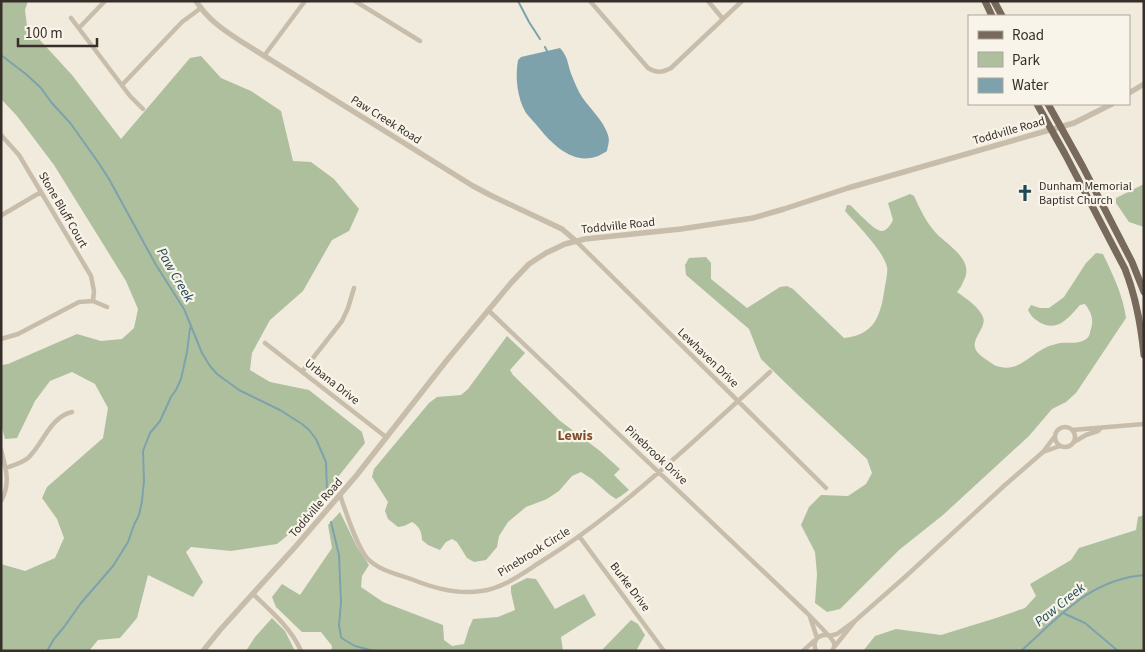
<svg xmlns="http://www.w3.org/2000/svg" width="1145" height="652" viewBox="0 0 1145 652" font-family="'Source Sans 3',sans-serif">
<rect width="100%" height="100%" fill="#f1ebdd"/>
<path fill="#aebf9e" d="M1 1H28L25 10 27 26 72 75 121 139 190 58 201 56 221 78 251 91 281 111 293 161 311 162 334 179 359 209 349 231 332 240 303 291 270 320 252 353 250 370 270 382 309 390 362 432 365 443 299 526 277 544 231 551 191 547 186 552 203 582 193 597 148 575 137 618 120 638 98 640 89 651H1V564L25 571 55 558 64 538 57 519 42 498 47 487 103 438 108 408 95 384 72 372 50 381 35 401 17 438 5 439 1 424V365L8 364 77 334 101 341 122 339 134 328 138 309 126 281 54 165 17 116 1 99Z
M1144 184V227L1129 222 1116 203V198Z
M910 194 914 196C920 209 926 222 936 233 948 246 976 260 963 282 962 286 959 289 957 292 965 298 977 305 982 315 991 330 960 342 984 358 987 360 991 363 994 365 1018 375 1029 354 1049 346 1053 345 1056 344 1060 343 1069 342 1083 345 1089 336 1090 334 1090 331 1091 329 1094 319 1091 312 1085 304L1080 305C1068 318 1058 333 1039 322 1032 317 1032 317 1028 310L1031 305 1040 308H1049L1064 297 1086 263 1096 253 1103 254C1113 275 1123 295 1126 318L1076 393 1066 402 1052 409 1029 436 943 515 899 550 840 609 827 612 815 603 817 574 815 552 801 525 809 507 821 495 848 496 866 484 872 473 867 459 797 394 761 359 749 329 686 275 685 265 689 258 706 257 711 263V279L747 308 780 287 787 286 793 289 844 338C876 335 881 314 885 286 886 280 888 272 887 267 883 250 857 225 845 211L847 205H850C856 210 875 232 882 231 887 231 891 224 893 220L888 203Z
M507 336 525 353 510 370 513 375 559 420 600 451 620 469 614 475 629 490 621 496 616 499 610 495 592 479 581 472 572 476 559 491 547 499 526 507 508 522 499 536 497 547 486 560 474 562 467 558 457 542 452 539 446 542 440 550 428 545 422 540C422 532 419 526 412 522L404 526 398 527 388 519 385 511 388 502 372 477 374 469 429 403 437 397 461 395 468 389Z
M340 512 357 547 369 565 362 576 361 587 383 602 443 625 444 640 452 646 464 644 469 628 473 619 498 617 515 610 511 592V586L527 578 536 579 555 609 584 594 596 615 561 637 563 651H331L332 646 321 632H302L276 607 272 597 282 584 300 595 332 548 328 525Z
M1144 515V651H863L875 636 896 629 941 635 996 618 1025 608 1036 596 1030 584 1071 560 1079 548 1136 530 1138 517Z
M272 618 285 631 295 651H246L255 637Z
M631 620 638 624 645 635 636 651H601Z"/>
<path fill="#7ea2ac" d="M560 48C569 58 567 64 572 76 575 83 578 91 582 97 591 110 603 120 608 135 610 141 608 145 607 151 580 170 556 149 539 128 535 123 530 118 526 113 517 98 515 77 518 60L521 57Z"/>
<g fill="none" stroke-linecap="round" stroke-linejoin="round">
<path stroke="#7ea2ac" stroke-width="2" d="M518 1 529 22 540 39
M545 47 548 53
M1 55 27 75 41 88 51 102 71 124 98 162 109 179 156 265 184 309 202 353 210 366 217 374 239 390 280 410 302 424 309 430 316 439 326 462 327 491
M331 522 339 555 341 603 339 625 341 637 343 639 355 646 374 651
M1063 613 1085 623 1118 651
M47 651 54 639 64 627 81 603 113 566 128 542 134 525 139 515 142 501 144 481 143 451 150 433 160 421 171 397 176 390 181 379 187 352 190 328
M1021 651C1060 616 1089 580 1144 575"/>
<path stroke="#c8bdaa" stroke-width="4.5" d="M355 1 420 41
M590 1 648 68C656 73 662 73 671 68L742 1
M708 1 723 19
M71 18 130 96 143 109
M79 28 105 1
M264 56 305 1
M122 85 182 22 201 8
M1 135 19 155 91 276 94 291 93 301
M2 215 41 192
M576 241 826 488
M488 310 806 612C811 617 833 639 834 643 835 647 834 647 832 651
M1 339 18 334 79 302 93 301 107 307
M265 343 386 437
M302 372 342 321 348 308 354 288
M1055 437a10 10 0 1 1 20 0a10 10 0 1 1-20 0Z
M1072 430 1144 424
M1074 442 1086 435 1098 431 1101 428
M1 450C6 468 11 484 1 501
M1043 452 1060 446
M6 468C14 465 22 463 28 458 43 444 50 417 72 412
M340 495C346 512 356 545 367 558 378 570 396 574 411 579 433 588 457 595 481 591 504 588 523 573 542 561 597 527 646 484 694 441 719 418 745 395 770 372
M579 536 664 651
M253 594C271 611 291 628 301 651
M810 617 817 638
M829 636 837 634 856 620 905 577 1005 485 1043 452 1055 436
M835 646 855 621
M803 651 814 641
M816 651C812 642 817 635 826 635"/>
<path stroke="#c8bdaa" stroke-width="5.5" d="M196 1C208 20 225 31 242 42L473 186 492 196 562 229 576 241
M1129 93 1144 84
M203 651 220 630 296 546 356 476 447 360 511 283 529 264 546 253 565 244 585 239 681 229 753 218 784 209 848 188 1074 123 1112 104"/>
<path stroke="#77695b" stroke-width="7" d="M985 1 992 16
M994 1 1002 16
M1037 104 1065 154 1125 269C1136 297 1141 325 1144 355
M1048 104 1083 167 1132 262 1144 292"/>
</g>
<defs>
<g id="church-bare" transform="scale(1.35)"><path d="M-1.2-6h2.4v3.5h3.3v2.4h-3.3V6h-2.4V-.1h-3.3v-2.4h3.3Z" fill="#214955" stroke="#f9f4e9" stroke-width="2.5" paint-order="stroke"/></g>
</defs>
<g fill-rule="evenodd">
<use href="#church-bare" x="1025" y="193"/>
</g>
<g text-anchor="middle" dominant-baseline="central" stroke-width="4.5" stroke-linejoin="round" paint-order="stroke">
<g font-size="12" fill="#362f29" stroke="#f9f4e9">
<text transform="translate(386 120) rotate(32)">Paw Creek Road</text>
<text transform="translate(1009 131) rotate(-16)">Toddville Road</text>
<text transform="translate(63 210) rotate(60)">Stone Bluff Court</text>
<text transform="translate(618 226) rotate(-6)">Toddville Road</text>
<text transform="translate(708 358) rotate(44)">Lewhaven Drive</text>
<text transform="translate(332 382) rotate(38)">Urbana Drive</text>
<text transform="translate(656 455) rotate(43)">Pinebrook Drive</text>
<text transform="translate(316 508) rotate(-49)">Toddville Road</text>
<text transform="translate(534 552) rotate(-32)">Pinebrook Circle</text>
<text transform="translate(630 587) rotate(53)">Burke Drive</text>
</g>
<g font-size="12" fill="#362f29" stroke="#f9f4e9" text-anchor="start">
<text x="1039" y="186">Dunham Memorial<tspan x="1039" dy="14">Baptist Church</tspan></text>
</g>
<g font-size="14" font-style="italic" fill="#214955" stroke="#f9f4e9">
<text transform="translate(175 275) rotate(60)">Paw Creek</text>
<text transform="translate(1060 605) rotate(-39)">Paw Creek</text>
</g>
<g font-size="14" font-weight="bold" fill="#804b27" stroke="#f9f4e9">
<text x="575" y="436">Lewis</text>
</g>
</g>
<rect width="1145" height="652" fill="none" stroke="#362f29" stroke-width="5"/>
<rect x="968" y="15" width="162" height="90" fill="#f9f4e9" stroke="#aba59c"/>
<rect x="978" y="31" width="25" height="8" fill="#77695b" stroke="#aba59c"/>
<text x="1012" y="40" font-size="15" fill="#362f29">Road</text>
<rect x="978" y="52" width="25" height="15" fill="#aebf9e" stroke="#aba59c"/>
<text x="1012" y="65" font-size="15" fill="#362f29">Park</text>
<rect x="978" y="78" width="25" height="15" fill="#7ea2ac" stroke="#aba59c"/>
<text x="1012" y="90" font-size="15" fill="#362f29">Water</text>
<path d="M18 38v8h79v-8" fill="none" stroke="#362f29" stroke-width="2.5"/>
<text x="25" y="38" font-size="15" fill="#362f29" stroke="#f9f4e9" stroke-width="4" paint-order="stroke">100 m</text>
</svg>
